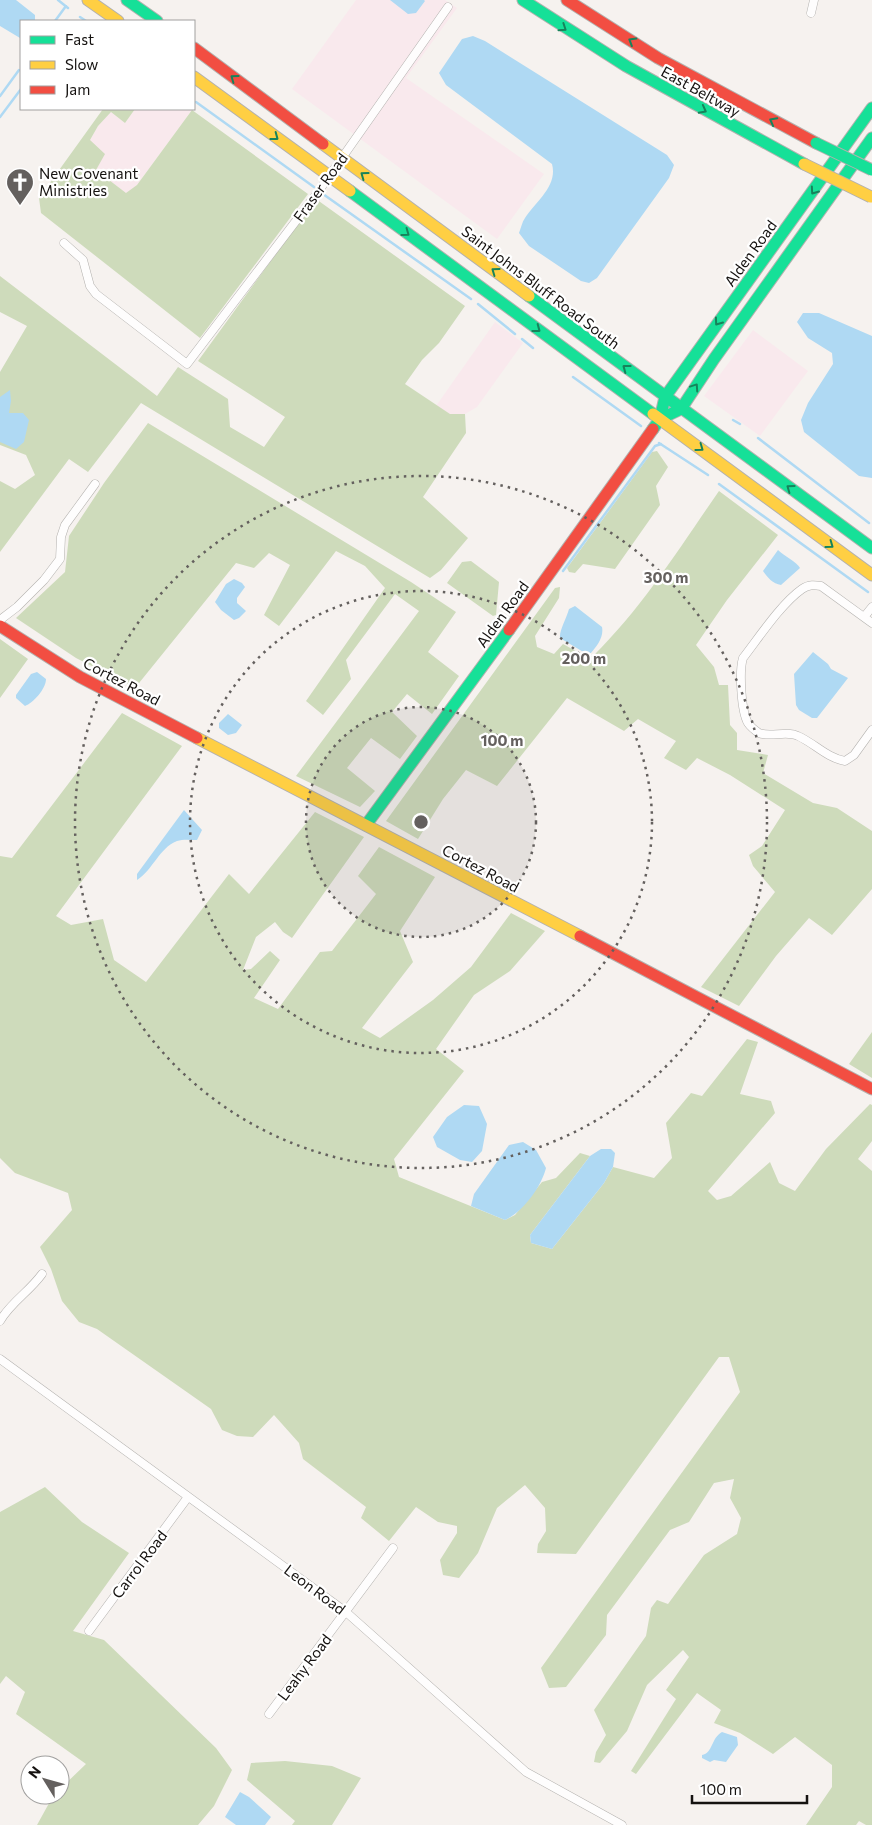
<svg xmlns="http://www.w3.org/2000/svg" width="872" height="1825" viewBox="0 0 872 1825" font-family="Commissioner,sans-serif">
<rect width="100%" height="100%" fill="#f6f2ef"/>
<path fill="#f9e9ed" d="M356 0H445L457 8 406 78 544 174 497 239 292 89Z
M135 109H190L192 110 137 185 127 194 96 170 90 140 98 126 111 112 125 123Z
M495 322 523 343 477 407 465 414H450L436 406Z
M753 330 808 371 760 436 704 396Z"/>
<path fill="#cedbbb" d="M103 109H135L125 123 111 112 98 126 90 140 105 154 96 170 126 193 137 185 192 110 308 194 200 338 41 213 39 198Z
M316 199 465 306 439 343 422 360 405 384 450 414H465L466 433 423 497 468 538 441 570 430 578 141 403 88 472 69 459 0 552V481L15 489 35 475 26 455 0 445V372L27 326 0 312V276L157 396 178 367 228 399 230 427 264 447 285 417 198 361Z
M148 423 411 582 456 612 428 652 459 676 432 714 407 694 392 712 417 736 400 759 371 738 347 768 375 791 360 807 296 776 419 611 395 594 346 660 351 679 323 715 306 701 385 588 365 566 336 551 279 626 264 615 290 565 269 553 254 568 236 563 135 688 76 658 16 618 65 572 69 536 104 483Z
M657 451 668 467 656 486 660 505 615 569 583 564 575 573 569 572 567 568 652 452Z
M719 491 778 535 727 600 696 645 714 667 719 685H728L730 725 737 733V750L768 755 763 773 813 803 837 808 872 831V889L832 935 809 918 776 956 739 1006 701 987 775 892 753 866 749 855 762 846 785 810 730 775 697 758 686 770 664 758 676 741 638 719 624 731 567 698 497 786 466 770 443 799 418 839 386 821 555 588 560 587 559 598 535 636 537 647 554 654 563 644 585 656H593C643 607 680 547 719 491Z
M471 561 499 582 496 615 493 616 447 583 462 562Z
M0 639 28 659 0 698Z
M122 713 182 746 56 916 71 925 103 919 114 960 146 982 229 874 249 894 315 812 364 837 292 938 283 932 275 922 256 937 243 970 251 969 270 951 280 960 254 998 278 1009 320 952 332 951 376 894 358 876 379 847 435 877 400 931 413 962 362 1028 380 1038 433 1000 471 967 511 913 545 931 510 971 474 995 436 1049 464 1071 394 1159 399 1177 505 1220 515 1215 542 1182 556 1178 580 1153 590 1156 530 1235 531 1243 552 1249 604 1183 613 1167 654 1178 672 1158 666 1123 691 1093 702 1096 747 1039 758 1042 740 1094 771 1101 775 1113 708 1191 717 1200 731 1196 770 1162 779 1183 795 1191 826 1149 870 1104 872 1105V1141L858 1159 872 1171V1825H866L859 1821 856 1825H806L832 1787V1765L795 1737 773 1754 740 1733 714 1723 721 1710 697 1693 636 1774 631 1771 676 1699 666 1690 689 1657 683 1650 647 1685 627 1731 600 1763 594 1762 596 1752 606 1735 594 1710 646 1636 651 1608 657 1600 668 1604 704 1555 737 1534 741 1518 730 1498 734 1479 714 1483 689 1522 670 1530 607 1615 606 1635 566 1687 549 1688 541 1668 740 1392 729 1357H719L576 1554 537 1553 538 1544 546 1531 545 1508 525 1485 497 1508 478 1553 459 1578 443 1575 440 1560 457 1533V1526L438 1522 416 1507 389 1541 361 1518 366 1507 303 1459 299 1443 274 1415 253 1437 237 1436 222 1430 211 1409 97 1329 79 1322 62 1301 51 1269 40 1247 72 1210 68 1193 15 1173 0 1158V856L12 858Z
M872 1032V1078L849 1064Z
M45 1487 82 1522 129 1553 73 1631 104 1640 216 1748 232 1770 214 1806 198 1825H37L53 1796 60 1795V1789L86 1764 16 1714 25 1692 6 1676 0 1684V1512Z
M285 1761 332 1766 361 1778 332 1825H292L295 1821 247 1780 251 1763Z"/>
<path fill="#afd9f3" d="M0 0H16L35 15V21H21V37L20 38 0 26Z
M390 0H424L425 1 416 13 408 14Z
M473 36 485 41 667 155 674 165 669 178 597 278 589 283 581 281 529 246 519 233C521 228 522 222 525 218 536 201 558 186 552 164L446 85 439 73 462 39Z
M803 313H819L872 336V478L859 476 804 432 801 420 808 403 833 364 832 353 808 338 797 322Z
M10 390 11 401 9 413H23L29 420 24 442 16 449 0 442V397Z
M778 550C784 556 797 562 800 568L781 585C773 584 767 577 763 571Z
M234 579 242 583 245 587 237 598V603L246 611 239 618 234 620 221 610 215 602 226 584Z
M575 606 602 627C604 637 597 646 591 653H585L560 638C559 631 567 617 569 609Z
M813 652 828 664 831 669 848 678 817 718H812L799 710 796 705 794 674Z
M37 672 46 679C46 689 33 703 25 706L16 698V695L31 674Z
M228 714 242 725 236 733 228 735 219 728V723Z
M184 810 202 830 197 840C191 840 183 839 177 841 159 848 153 870 137 880V874Z
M464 1105 479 1106 487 1124 482 1151 472 1162 460 1160 437 1147 433 1137 447 1117Z
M523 1142 536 1150 546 1168C541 1187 524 1211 505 1220L471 1206 474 1194 509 1145Z
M601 1149H611L615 1153 613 1167 604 1183 552 1249 531 1243 530 1235 590 1156Z
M722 1732 737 1737 738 1745 726 1762 714 1760 710 1762 702 1758V1755C713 1753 711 1738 722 1732Z
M240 1792 249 1797 271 1817 265 1825H236L225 1817Z"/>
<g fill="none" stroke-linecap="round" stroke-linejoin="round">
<path stroke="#afd9f3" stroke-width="2.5" d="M58 0 68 8
M80 17 86 21
M55 21 66 6
M0 96 19 70
M196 102 314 187
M0 117 21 89
M323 194 471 299
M478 304 515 334
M522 339 533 348
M573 377 641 426
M733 420 740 424
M758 438 869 523
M659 443 708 475
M719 484 868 592
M563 571 655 446 661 444"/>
<g stroke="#b3b1ae" stroke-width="9">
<path id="street" d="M811 13 814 0
M64 243 83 260 90 286 96 294 187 364 318 192 448 7
M864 617 872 607
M0 620 17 607 44 580 60 559 61 537 65 525 95 484
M872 623 821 586C815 585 809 584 802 589 781 604 760 636 743 658 739 671 741 711 748 723 750 726 756 731 759 733 771 738 786 730 798 736 814 743 827 758 845 761L854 755 872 730
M0 1321C11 1302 29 1292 42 1274
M0 1359 346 1612 526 1772 622 1825
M89 1631 188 1497
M269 1714 393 1548"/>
</g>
<g stroke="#b3b1ae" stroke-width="13">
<path id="fast" d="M127 0 157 21
M523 0 626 66 804 164
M350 191 653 414
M529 296 872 548
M660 419 681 409 714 359 872 138
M653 429 660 419 665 397 872 108
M366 825 509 630"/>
</g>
<g stroke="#b3b1ae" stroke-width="13">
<path id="slow" d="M88 0 118 21
M194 77 350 191
M323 144 529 296
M653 414 872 575
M197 738 580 936"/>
</g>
<g stroke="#b3b1ae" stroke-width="13">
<path id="jam" d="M567 0 658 58 816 143
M194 48 323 144
M0 626 80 677 197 738
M509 630 653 429
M580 936 872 1089"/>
</g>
<use href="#street" stroke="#fefdfd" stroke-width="8"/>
<use href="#fast" stroke="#16e098" stroke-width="11"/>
<use href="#slow" stroke="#ffcf43" stroke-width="11"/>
<use href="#jam" stroke="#f24e42" stroke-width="11"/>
<g stroke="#b3b1ae" stroke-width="13" stroke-linecap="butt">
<path id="fast-bridge" d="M816 143 872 170"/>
</g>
<g stroke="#b3b1ae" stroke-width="13" stroke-linecap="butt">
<path id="slow-bridge" d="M804 164 871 197"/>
</g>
<use href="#fast-bridge" stroke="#16e098" stroke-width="11"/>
<use href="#slow-bridge" stroke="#ffcf43" stroke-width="11"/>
</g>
<defs><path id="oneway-chevron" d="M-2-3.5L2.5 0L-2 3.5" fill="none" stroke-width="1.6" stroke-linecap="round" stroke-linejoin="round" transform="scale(1.25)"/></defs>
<g stroke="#16835b">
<use href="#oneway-chevron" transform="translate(563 28) rotate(34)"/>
<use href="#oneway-chevron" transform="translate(632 41) rotate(-149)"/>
<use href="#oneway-chevron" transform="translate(234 78) rotate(-144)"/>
<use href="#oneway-chevron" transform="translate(703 110) rotate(28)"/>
<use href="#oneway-chevron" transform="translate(773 121) rotate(-152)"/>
<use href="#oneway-chevron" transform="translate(275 137) rotate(37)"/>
<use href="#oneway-chevron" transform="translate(364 175) rotate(-144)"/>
<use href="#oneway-chevron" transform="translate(814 191) rotate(125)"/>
<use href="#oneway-chevron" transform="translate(406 233) rotate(36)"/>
<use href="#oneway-chevron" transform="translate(495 271) rotate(-144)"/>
<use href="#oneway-chevron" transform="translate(718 322) rotate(126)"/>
<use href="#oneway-chevron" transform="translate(537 329) rotate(37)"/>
<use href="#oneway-chevron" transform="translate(626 368) rotate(-143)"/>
<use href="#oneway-chevron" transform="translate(695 387) rotate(-56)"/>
<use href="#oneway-chevron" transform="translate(700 448) rotate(36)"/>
<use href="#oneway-chevron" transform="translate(790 488) rotate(-144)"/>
<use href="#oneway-chevron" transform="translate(830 545) rotate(36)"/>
</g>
<circle cx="421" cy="822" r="115" fill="#64605e" fill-opacity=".12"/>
<g fill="none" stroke="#64605e" stroke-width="2.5" stroke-dasharray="2.5 5">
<circle cx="421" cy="822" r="115"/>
<circle cx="421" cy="822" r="231"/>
<circle cx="421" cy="822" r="346"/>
</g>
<defs>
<g id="church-pin" transform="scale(1.4375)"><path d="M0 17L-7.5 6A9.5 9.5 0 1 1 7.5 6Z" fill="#64605e" stroke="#fff"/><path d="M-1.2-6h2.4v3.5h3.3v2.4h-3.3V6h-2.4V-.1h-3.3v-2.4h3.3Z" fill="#fff"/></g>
</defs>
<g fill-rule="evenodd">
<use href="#church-pin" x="20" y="182"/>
</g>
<g text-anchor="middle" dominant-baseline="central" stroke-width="4.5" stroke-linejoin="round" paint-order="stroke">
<g font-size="15" fill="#151210" stroke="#fff">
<text transform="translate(701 91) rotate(29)">East Beltway</text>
<text transform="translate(320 187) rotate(-54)">Fraser Road</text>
<text transform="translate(750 253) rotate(-54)">Alden Road</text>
<text transform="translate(541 287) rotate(37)">Saint Johns Bluff Road South</text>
<text transform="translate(502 614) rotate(-54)">Alden Road</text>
<text transform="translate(122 681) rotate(28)">Cortez Road</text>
<text transform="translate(481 868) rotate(28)">Cortez Road</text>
<text transform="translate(139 1564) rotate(-53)">Carrol Road</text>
<text transform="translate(315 1589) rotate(37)">Leon Road</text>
<text transform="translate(304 1667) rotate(-53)">Leahy Road</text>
</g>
<g font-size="15" fill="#151210" stroke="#fff" text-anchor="start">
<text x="39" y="173">New Covenant<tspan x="39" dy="17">Ministries</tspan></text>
</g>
</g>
<circle cx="421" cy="822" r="8" fill="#64605e" stroke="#fff" stroke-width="2.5"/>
<g font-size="15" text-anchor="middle" font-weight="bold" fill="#64605e" stroke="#fff" stroke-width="4.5" stroke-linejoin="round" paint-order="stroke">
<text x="666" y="583">300 m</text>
<text x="584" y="664">200 m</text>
<text x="502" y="746">100 m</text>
</g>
<rect x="20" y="20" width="175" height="90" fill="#ffffff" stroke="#a1a09f"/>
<rect x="30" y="36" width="25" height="8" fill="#16e098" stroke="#a1a09f"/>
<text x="65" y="45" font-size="15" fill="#151210">Fast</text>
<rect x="30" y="61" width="25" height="8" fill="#ffcf43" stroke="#a1a09f"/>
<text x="65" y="70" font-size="15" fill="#151210">Slow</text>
<rect x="30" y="86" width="25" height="8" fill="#f24e42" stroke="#a1a09f"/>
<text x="65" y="95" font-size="15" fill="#151210">Jam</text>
<g transform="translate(45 1780) rotate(307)"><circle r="24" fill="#ffffff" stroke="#a1a09f"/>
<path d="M0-4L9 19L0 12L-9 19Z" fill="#64605e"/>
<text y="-8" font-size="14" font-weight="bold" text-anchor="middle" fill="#151210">N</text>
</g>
<path d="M692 1795v8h115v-8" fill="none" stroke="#151210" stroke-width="2.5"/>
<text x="700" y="1795" font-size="15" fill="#151210" stroke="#ffffff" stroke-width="4" paint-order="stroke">100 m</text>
</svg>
